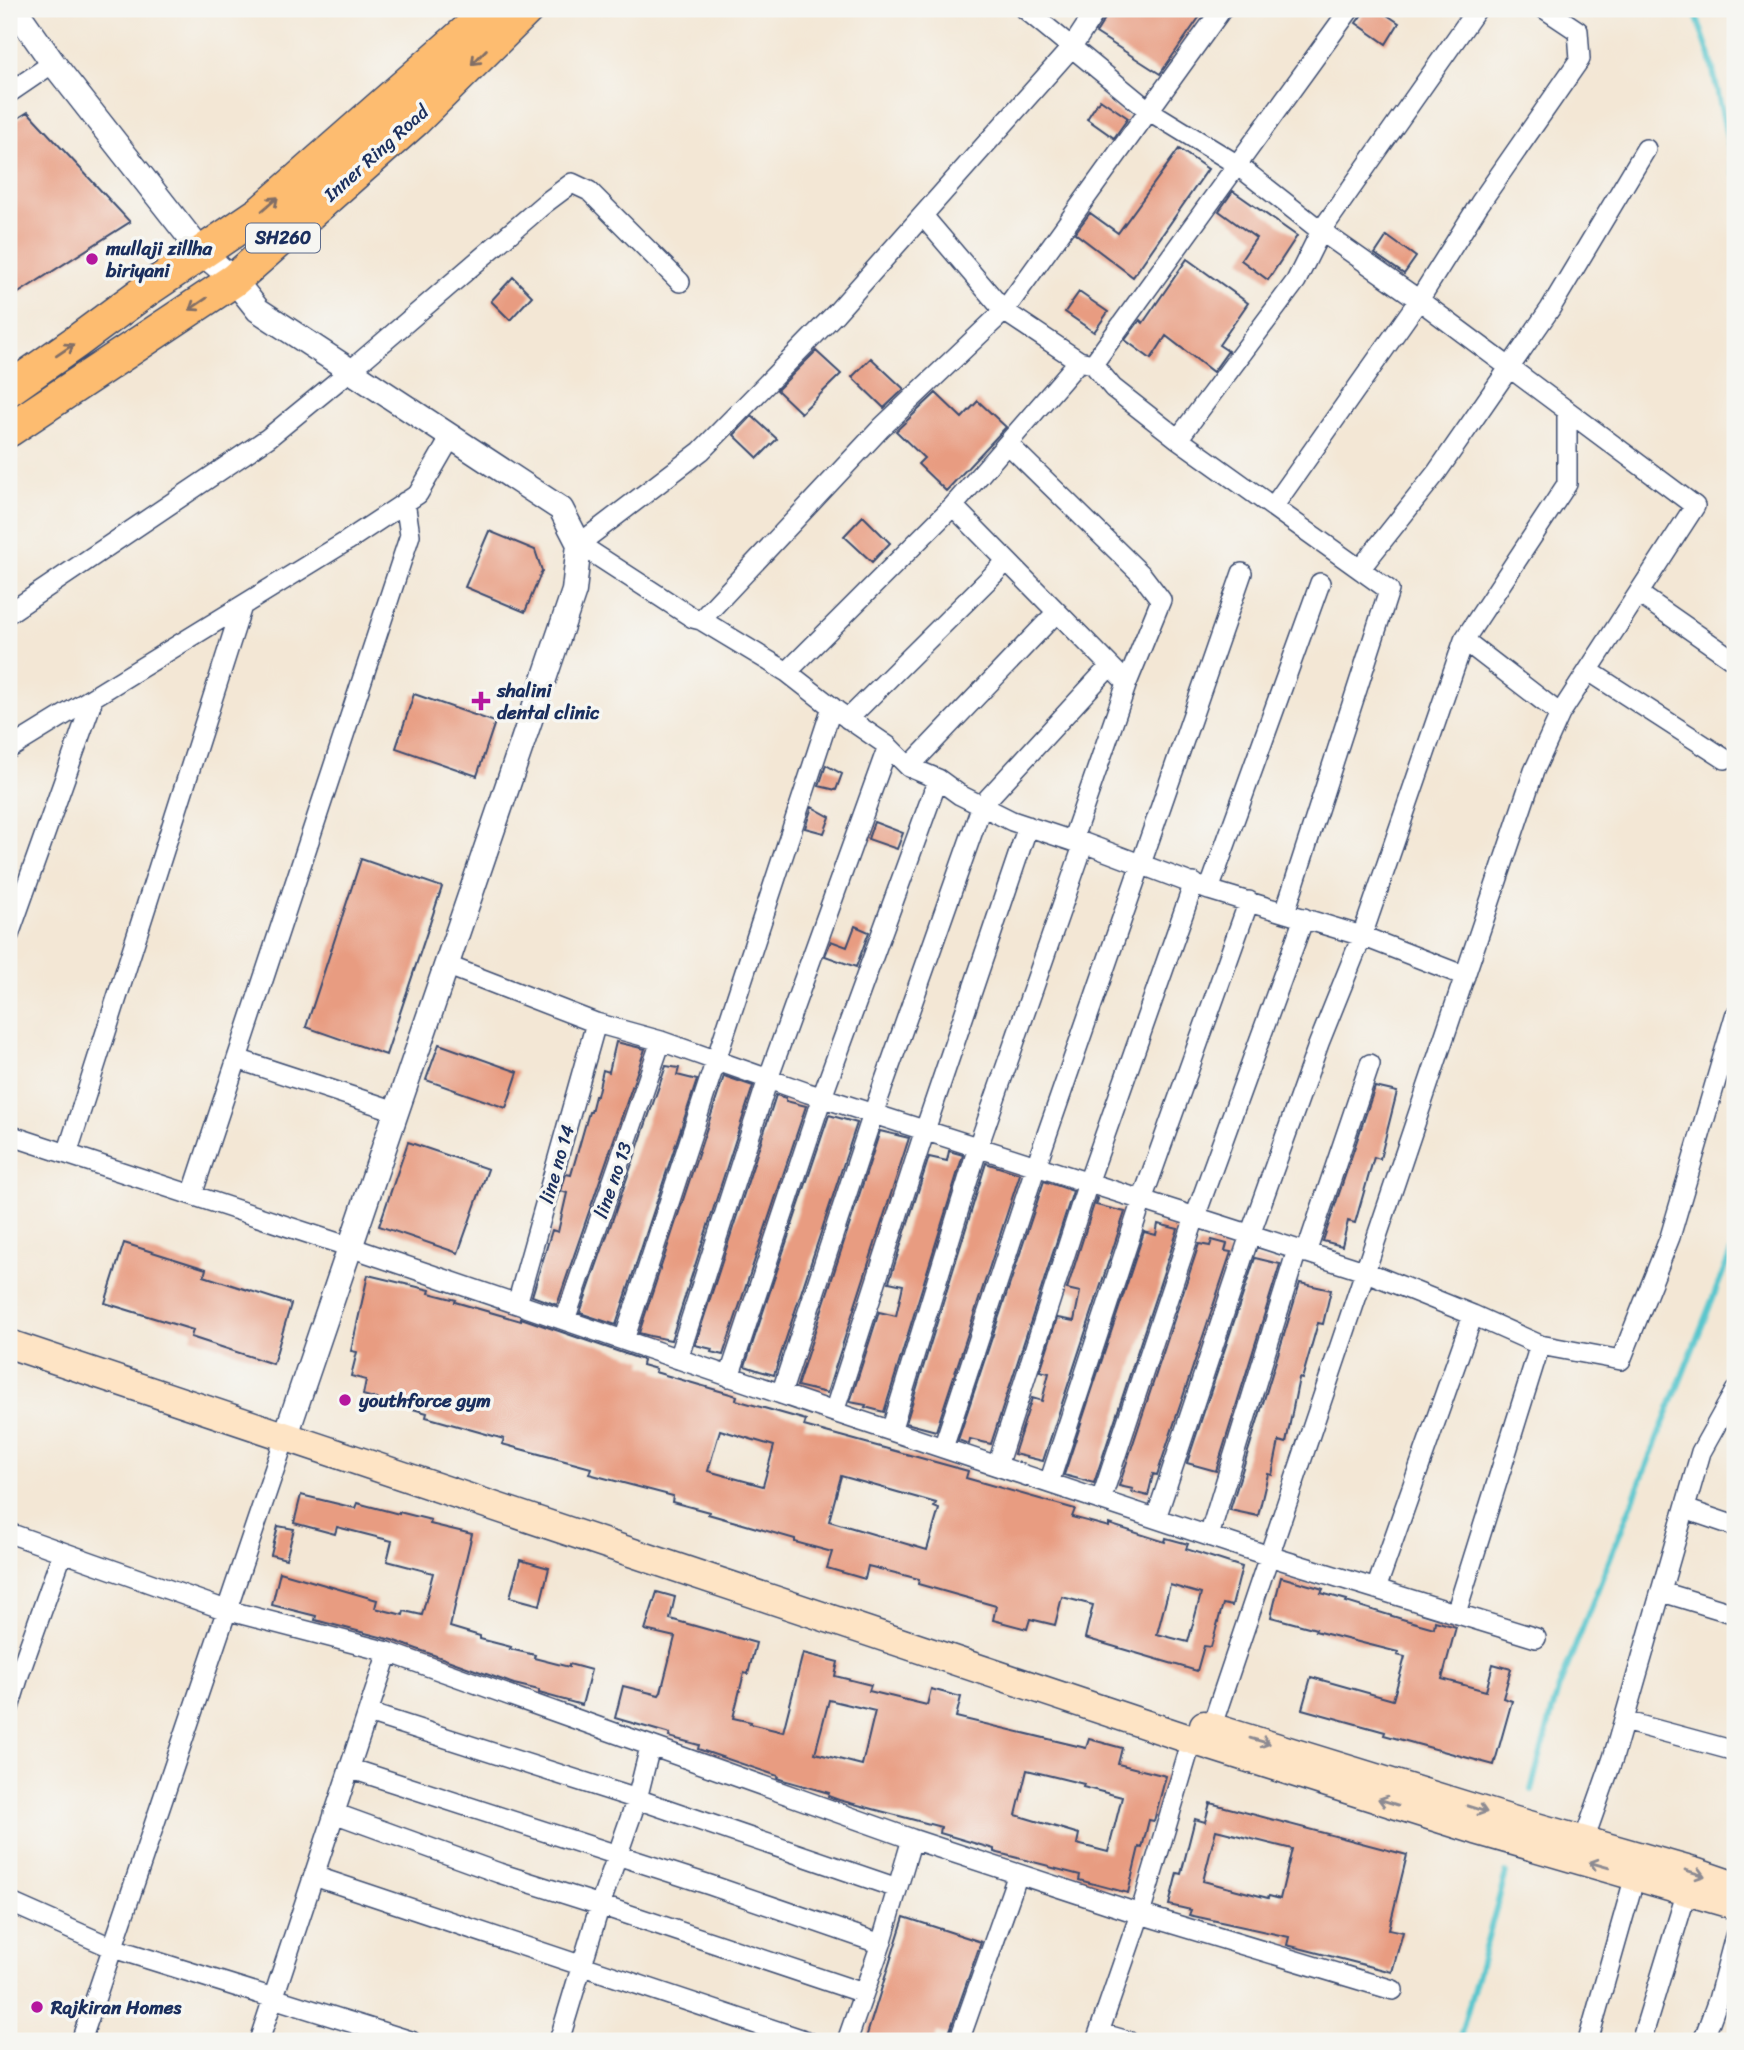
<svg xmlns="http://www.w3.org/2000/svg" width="1744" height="2050" viewBox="0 0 1744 2050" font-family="Sriracha,sans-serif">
<rect width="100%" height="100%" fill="#f6f6f2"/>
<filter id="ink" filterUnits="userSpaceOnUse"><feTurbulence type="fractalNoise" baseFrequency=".0143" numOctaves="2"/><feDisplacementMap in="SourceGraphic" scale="14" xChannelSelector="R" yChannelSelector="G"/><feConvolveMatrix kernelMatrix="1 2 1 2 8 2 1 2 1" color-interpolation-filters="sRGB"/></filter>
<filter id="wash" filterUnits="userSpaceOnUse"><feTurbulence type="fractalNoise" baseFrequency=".00686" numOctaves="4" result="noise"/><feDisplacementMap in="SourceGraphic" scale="28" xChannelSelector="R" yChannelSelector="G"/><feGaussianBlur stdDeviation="1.57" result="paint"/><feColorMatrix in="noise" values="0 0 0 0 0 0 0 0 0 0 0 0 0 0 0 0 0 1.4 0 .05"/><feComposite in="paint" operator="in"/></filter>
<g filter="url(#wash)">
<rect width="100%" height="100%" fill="#f3e7d5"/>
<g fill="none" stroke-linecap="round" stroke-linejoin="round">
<path stroke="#59c6cd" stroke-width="6" d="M1694 9 1710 56 1735 174
M1531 1790 1558 1690 1735 1242
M1459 2041 1506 1873"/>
</g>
<g id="blocks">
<path fill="#e89c81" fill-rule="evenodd" d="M1111 9H1205L1160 74 1096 33Z
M1366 9H1378L1399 23 1386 44 1356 23Z
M1100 99 1128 118 1114 138 1087 119Z
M28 112 130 222 9 299V124Z
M1179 149 1208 169 1133 277 1075 233 1090 213 1118 233Z
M1233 191 1297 236 1268 280 1241 260 1256 238 1219 211Z
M1387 236 1416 257 1404 274 1375 254Z
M1187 259 1248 303 1219 345 1228 351 1213 372 1166 336 1151 359 1125 340 1140 320 1143 323Z
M513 277 532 296 510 320 491 301Z
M1079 292 1108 312 1094 332 1065 312Z
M816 351 841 374 801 413 777 390Z
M871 358 904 389 884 408 852 377Z
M936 393 962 418 978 401 1006 427 946 491 918 464 924 458 896 431Z
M752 416 777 439 758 458 734 435Z
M863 516 890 543 872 562 844 536Z
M489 531 535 550 542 571 525 612 465 587Z
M414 694 495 722 477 776 396 748Z
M826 765 842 774 836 790 819 786Z
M812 807 830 817 824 833 805 828Z
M874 822 903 833 897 849 868 839Z
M361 859 442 887 386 1055 306 1027Z
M855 926 869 932 856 967 825 956 831 941 847 947Z
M616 1042 645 1049 557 1305 532 1296 552 1230 558 1232 567 1193 561 1191 566 1174 571 1175 589 1112H591L595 1096H597L603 1070 609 1072Z
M439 1044 518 1072 506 1108 426 1080Z
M666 1066 679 1068 677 1075 697 1080 616 1325 580 1313Z
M724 1076 753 1086 671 1340 650 1336 639 1333Z
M1375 1087 1397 1092 1380 1159 1374 1157 1355 1223 1348 1221 1342 1246 1323 1241Z
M776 1095 786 1098V1101L806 1106 723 1355 711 1352 712 1349 695 1345Z
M829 1115 857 1123 774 1375 760 1371 745 1366Z
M880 1131 909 1138 827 1393 797 1386Z
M408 1142 488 1169 458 1253 379 1226Z
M949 1151 963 1155 884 1412 865 1407 866 1405 850 1402 879 1312 896 1316 903 1285 889 1282 929 1157 947 1161Z
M986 1163 1020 1174 936 1431 906 1423Z
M1044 1181 1073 1191 991 1444 970 1439 969 1444 958 1440Z
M1096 1198 1098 1199 1096 1205 1125 1212 1043 1461 1014 1454 1032 1398 1042 1401 1049 1373 1040 1371 1057 1318 1074 1321 1080 1292 1067 1289Z
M1158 1224 1178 1229 1094 1483 1064 1475 1144 1232 1156 1235Z
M1212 1240 1227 1244 1225 1251 1231 1252 1157 1475 1153 1474 1148 1496 1132 1492 1133 1489 1119 1486 1199 1244 1210 1246Z
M124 1243 206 1269 204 1276 291 1304 273 1364 191 1337 193 1330 105 1303Z
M1255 1258 1280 1264 1216 1471 1187 1463Z
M368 1275 430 1290 429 1293 456 1300 455 1302 521 1321V1318L643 1360 642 1365 656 1369 655 1372 737 1396 736 1400 806 1420 804 1426 968 1471 966 1478 1075 1509 1072 1517 1109 1527V1524L1165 1542 1166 1538 1188 1544 1186 1549 1242 1567 1232 1606 1223 1604 1211 1647 1204 1646 1197 1671 1085 1638 1093 1605 1062 1597 1055 1625 1030 1619 1027 1629 993 1620 996 1606 918 1584 919 1579 868 1566 865 1579 827 1568 832 1552 795 1542V1539L708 1514 709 1512 672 1502 673 1496 589 1474 591 1468 502 1444 504 1439 426 1417 427 1413 363 1395 366 1380 351 1376 357 1352 351 1351ZM720 1430 774 1446 763 1486 708 1471ZM841 1476 936 1503 934 1507 939 1509 927 1550 829 1521ZM1170 1585 1201 1594 1188 1642 1157 1634Z
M1300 1283 1331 1290 1323 1324 1318 1323 1302 1379 1299 1378 1286 1443 1279 1441 1272 1475 1268 1474 1258 1516 1230 1510Z
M301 1495 355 1508 357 1503 399 1514V1512L431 1520 430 1524 472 1534 450 1627 480 1636V1639L511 1647 510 1649 535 1655 534 1658 569 1667V1664L591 1670 582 1705 539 1693V1690L514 1684 392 1640 315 1620 316 1616 272 1605 280 1572 377 1600 375 1608 403 1615 404 1611 422 1615 433 1573 387 1561 392 1541 337 1527 335 1534 294 1523Z
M278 1526 294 1529 286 1559 271 1555Z
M520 1560 549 1568 540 1605 510 1597Z
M1281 1577 1323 1589 1321 1593 1347 1600 1346 1602 1402 1619 1434 1628 1435 1621 1456 1627 1442 1679 1486 1691 1493 1664 1511 1669 1503 1698 1512 1701 1494 1765 1384 1735 1385 1732 1302 1709 1311 1677 1393 1700 1405 1657 1397 1655 1398 1652 1315 1631 1316 1629 1271 1617Z
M657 1592 675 1597 670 1619 756 1643 748 1674 744 1673 733 1718 751 1722 750 1724 783 1732 803 1653 838 1662 835 1676 871 1685 869 1691 927 1705 931 1689 961 1697 956 1717 1086 1748 1089 1739 1122 1748 1118 1764 1166 1776 1154 1821 1149 1820 1142 1848 1139 1847 1128 1893 1079 1880 1080 1875 1049 1867V1866L994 1852V1849L940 1833 941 1827 839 1800 828 1796 829 1793 783 1780 777 1778 778 1776 698 1749 699 1745 669 1737 670 1734 615 1718 623 1686 659 1695 661 1692 675 1637 645 1630ZM829 1700 875 1711 862 1765 815 1753ZM1027 1770 1084 1784 1083 1787 1122 1797 1108 1852 1077 1844 1079 1834 1016 1815Z
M1210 1803 1407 1855 1389 1929 1403 1932 1392 1972 1287 1945 1289 1937 1189 1915 1191 1910 1169 1905 1177 1873 1181 1874 1195 1819 1205 1822ZM1216 1830 1292 1849 1280 1899 1269 1896 1268 1898 1203 1881Z
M904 1917 981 1942 948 2036 937 2032 935 2041H865Z"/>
</g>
</g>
<g filter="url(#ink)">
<use href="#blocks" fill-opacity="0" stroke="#3b4b70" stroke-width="2"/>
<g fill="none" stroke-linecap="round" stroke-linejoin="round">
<g stroke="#3b4b70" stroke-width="22">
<path id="minor" d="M1025 9 1148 110 1236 164 1321 231 1419 300 1695 506 1560 714 1534 771 1208 1737
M1097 9 1072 47 836 313 701 451 579 544 693 618 701 620 787 672 837 711 888 746 909 767 938 779 960 795 1012 821 1072 841 1084 843 1209 890 1362 936 1465 976
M9 93 53 63
M923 216 1004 311 1079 361
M1093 364 1350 9
M1178 439 1296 281 1321 231 1477 9
M1008 444 1142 575 1161 600 1127 683
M953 506 1127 683 1072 841
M1273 507 1419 300 1480 203 1580 59 1578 31 1545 9
M1360 569 1437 472 1550 309 1646 149
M1639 594 1735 661
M9 613 268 438 351 370 544 204 572 183 589 191 680 282
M701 620 881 428 1004 311 1222 9
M1464 640 1567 484V411
M1589 671 1725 759
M787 672 953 506 1079 361 1093 364 1113 388 1178 439 1389 590 1285 912
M848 719 1007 561
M9 749 347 541 418 494 451 437
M909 767 1056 613
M1209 890 1320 583
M9 935 93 699
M446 965 596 1023 661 1041 808 1093 1364 1271 1473 1315 1376 1589
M237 1059 396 1111
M9 1135 350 1247 834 1412 1269 1556 1536 1638
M67 1154 242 606
M192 1195 410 535 405 502
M1306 1253 1370 1064
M517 1304 596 1023
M1473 1315 1540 1345 1621 1360 1670 1237 1735 1016
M565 1320 661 1041
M624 1340 832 707
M678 1359 768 1079 888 746
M729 1377 822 1097 938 779
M781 1394 873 1114 982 805 1110 666
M834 1412 925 1130 1028 826
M891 1431 978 1147 1084 843
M943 1448 1036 1166 1242 573
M997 1466 1088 1183 1194 883
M1049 1483 1142 1200 1249 901
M1101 1500 1195 1217 1304 918
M1685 1509 1735 1526
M1156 1518 1250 1235 1319 1043 1362 936 1464 640 1560 714
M9 1533 226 1610 388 1652 912 1839 1140 1914 1192 1740
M1209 1536 1297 1250
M1662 1592 1735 1614
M1456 1613 1540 1345
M9 1708 20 1672 62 1554
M368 1713 637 1799 897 1888
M1624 1721 1735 1751
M349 1768 710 1885 881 1944
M334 1813 499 1873 600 1905 863 1993
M1584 1840 1613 1758 1701 1452 1735 1391
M314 1876 807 2041
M9 1902 113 1948 411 2041
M1100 2033 1128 2041
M81 2041 285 1438
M259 2041 388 1652
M559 2041 600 1905 637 1799 650 1747
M847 2041 881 1944 912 1839
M959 2041 1018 1874
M1096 2041 1140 1914 1393 1990
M1588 2041 1635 1876
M1641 2041 1687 1891
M1703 2041 1718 2000 1735 1936"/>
</g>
<g stroke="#3b4b70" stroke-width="27">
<path id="tertiary" d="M15 9 53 63 202 253 234 280 258 310 561 509 579 544 574 591 285 1438"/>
</g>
<g stroke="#3b4b70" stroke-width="31">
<path id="secondary" d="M9 1344 1192 1740 1476 1830 1735 1905
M1204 1725 1515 1821 1697 1873 1735 1886"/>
</g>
<g stroke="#3b4b70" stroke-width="36">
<path id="trunk" d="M9 389 76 342 145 291 260 213 492 9
M9 430 234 280 414 121 527 9"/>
</g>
<use href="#minor" stroke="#fff" stroke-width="19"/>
<use href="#tertiary" stroke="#fff" stroke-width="24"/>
<use href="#secondary" stroke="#fee4c5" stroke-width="28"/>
<use href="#trunk" stroke="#fdbc6f" stroke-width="33"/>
</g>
<defs><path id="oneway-shaft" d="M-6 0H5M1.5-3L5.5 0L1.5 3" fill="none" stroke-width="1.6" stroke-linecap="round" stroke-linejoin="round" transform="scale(1.75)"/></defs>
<g stroke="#816e66">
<use href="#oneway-shaft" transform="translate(479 57) rotate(135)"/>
<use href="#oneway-shaft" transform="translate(270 204) rotate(-41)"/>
<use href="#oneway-shaft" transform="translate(198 304) rotate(146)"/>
<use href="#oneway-shaft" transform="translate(65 350) rotate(-34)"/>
</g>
<g stroke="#8c8a92">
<use href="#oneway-shaft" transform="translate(1260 1741) rotate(16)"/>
<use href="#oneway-shaft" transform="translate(1388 1802) rotate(-163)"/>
<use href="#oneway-shaft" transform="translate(1477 1809) rotate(18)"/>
<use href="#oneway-shaft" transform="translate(1599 1865) rotate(-164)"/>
<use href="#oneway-shaft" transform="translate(1695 1873) rotate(17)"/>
</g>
</g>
<g fill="#b5179e" stroke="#f6f6f2" stroke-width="2.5">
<circle cx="92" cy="259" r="7"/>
<path d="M477.5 690.5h7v7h7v7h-7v7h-7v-7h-7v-7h7z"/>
<circle cx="345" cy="1400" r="7"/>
<circle cx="37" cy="2007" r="7"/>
</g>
<g text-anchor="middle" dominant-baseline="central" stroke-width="7" stroke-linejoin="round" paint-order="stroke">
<rect fill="#f6f6f2" stroke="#5d6b8a" stroke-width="2" x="246" y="223.5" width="74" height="29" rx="5"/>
<g font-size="18" font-weight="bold" fill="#1b2f5e">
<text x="283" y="238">SH260</text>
</g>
<g font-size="19" fill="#1b2f5e" stroke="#f6f6f2">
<text transform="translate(376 153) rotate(-42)">Inner Ring Road</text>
<text transform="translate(557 1164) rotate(-74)">line no 14</text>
<text transform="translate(613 1180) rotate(-71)">line no 13</text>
</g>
<g font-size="19" font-weight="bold" fill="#1b2f5e" stroke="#f6f6f2" text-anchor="start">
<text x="106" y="248">mullaji zillha<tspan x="106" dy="22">biriyani</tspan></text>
<text x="497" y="690">shalini<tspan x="497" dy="22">dental clinic</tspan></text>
<text x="359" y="1400">youthforce gym</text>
<text x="51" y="2007">Rajkiran Homes</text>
</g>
</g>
<rect width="1744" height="2050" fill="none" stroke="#f6f6f2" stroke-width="35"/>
</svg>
